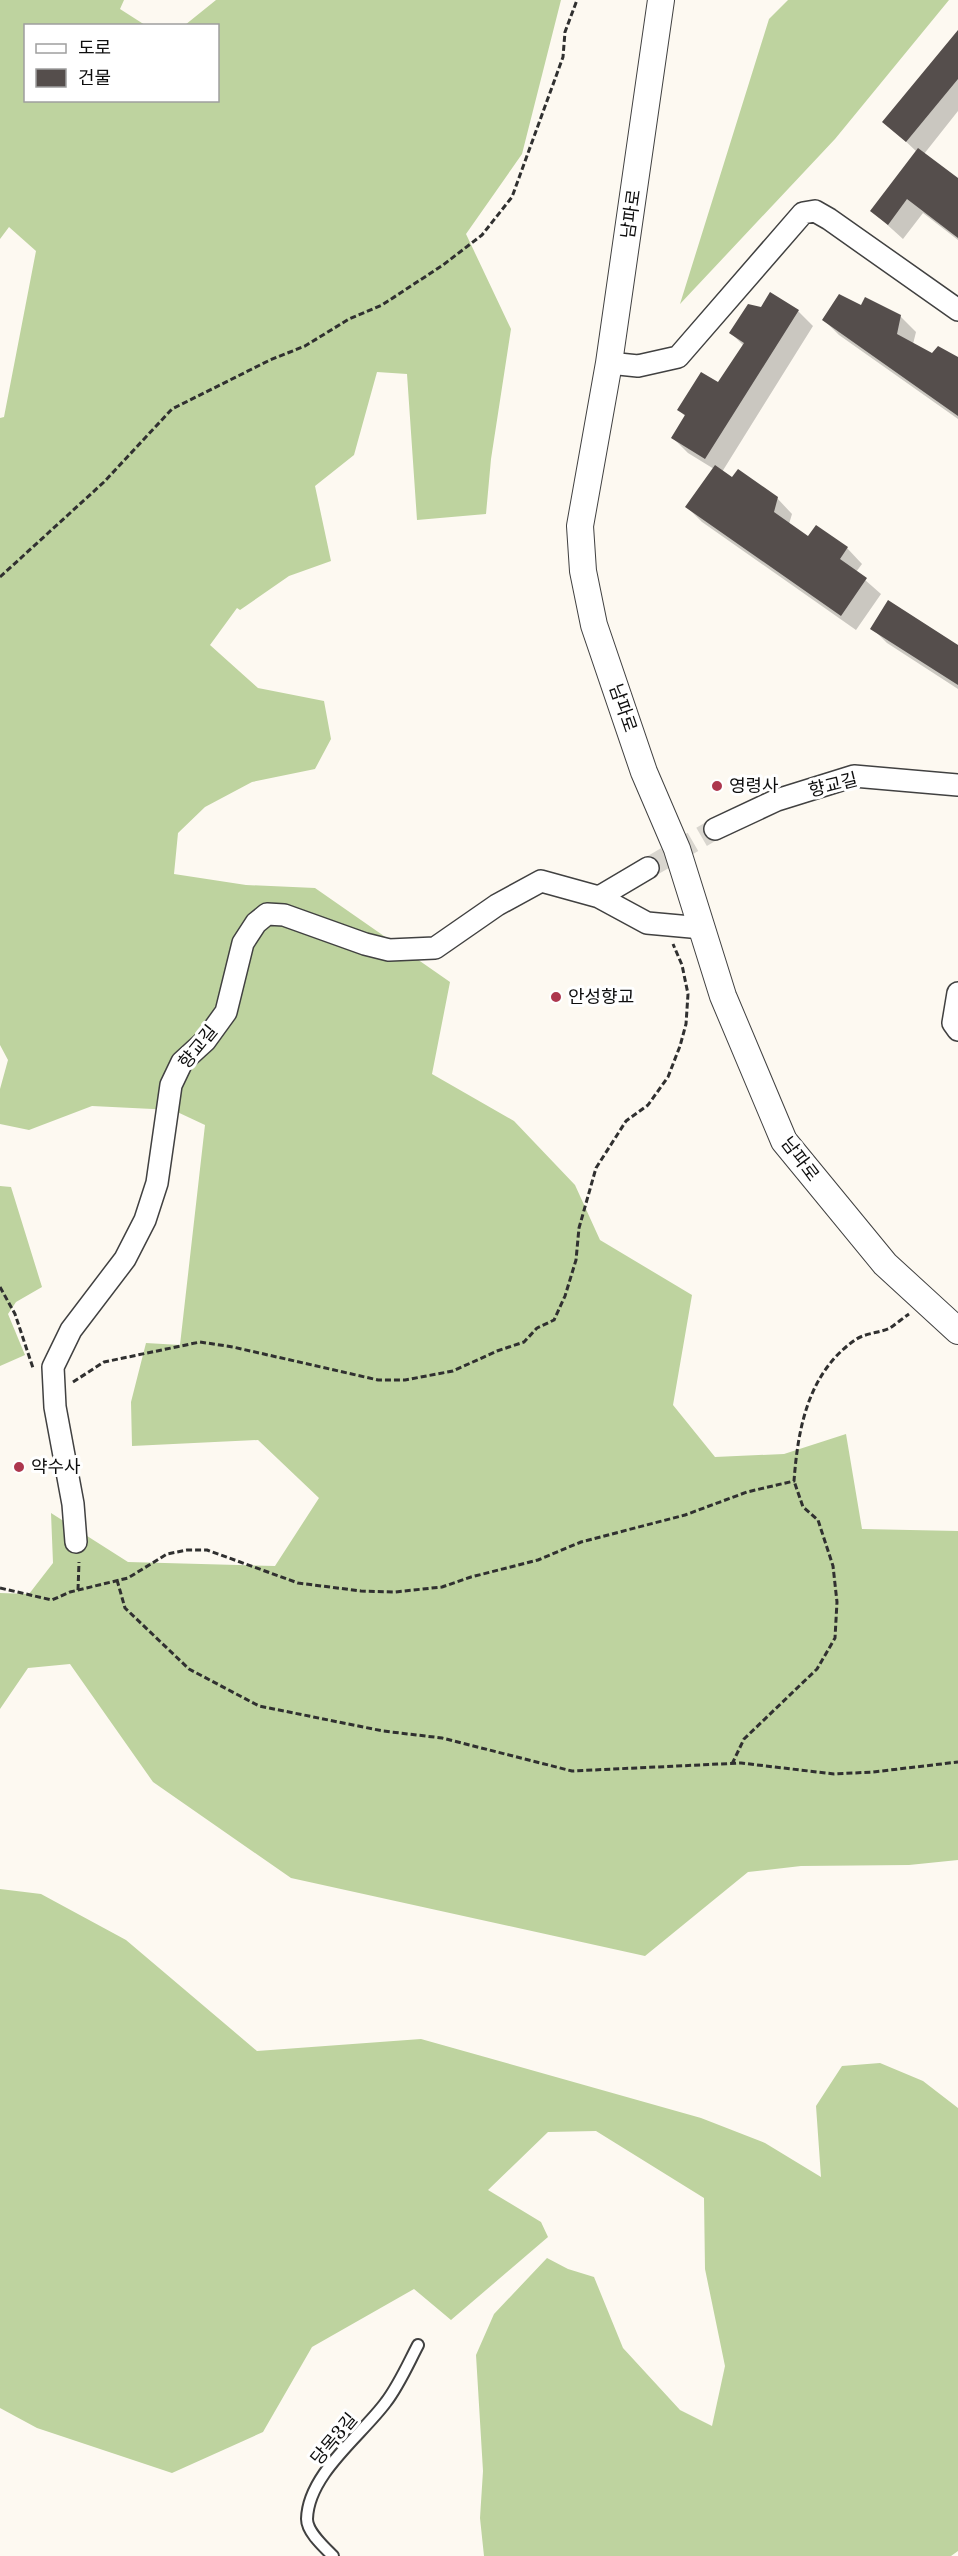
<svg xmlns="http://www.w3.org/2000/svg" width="958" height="2556" viewBox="0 0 958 2556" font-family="'Libre Baskerville','Noto Sans KR',serif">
<rect width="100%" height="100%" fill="#fdf9f1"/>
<path fill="#bed39f" d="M0 0H124L120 9 145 25 26 26V100H218V26L185 25 216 0H561L522 154 466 234 511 329 491 459 486 514 417 520 407 374 377 372 354 455 315 486 331 561 289 576 240 610 237 608 210 645 258 688 324 701 331 739 315 769 252 782 205 807 178 833 174 874 246 885 315 888 450 982 432 1074 514 1121 575 1185 600 1240 692 1295 673 1405 715 1457 784 1454 846 1434 862 1529 958 1531V1860L909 1865 801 1866 748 1872 645 1956 291 1878 153 1782 70 1664 28 1668 0 1709V1593L29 1594 53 1563 51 1513 128 1562 275 1566 319 1498 258 1440 132 1446 131 1402 146 1343 180 1345 205 1125 173 1110 92 1106 29 1130 0 1124V1089L8 1060 0 1045V418L4 417 36 251 9 227 0 239Z
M788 0H949L835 139 680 304 769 19Z
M0 1186 11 1187 42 1287 16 1302 8 1314 25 1355 0 1366Z
M0 1889 41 1894 126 1940 257 2051 421 2039 701 2118 765 2143 821 2177 816 2106 842 2066 880 2063 923 2081 958 2108V2551L951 2556H484L480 2518 483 2471 476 2355 494 2314 547 2258 568 2269 594 2277 623 2348 680 2410 712 2426 725 2366 705 2269 704 2198 596 2131 548 2132 488 2190 541 2222 548 2237 451 2320 414 2289 312 2347 263 2432 172 2473 37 2428 0 2408Z"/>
<path fill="#0003" d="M958 31V111L924 154 958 180V240L923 213 903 239 872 211 917 152 884 121Z
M861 307 900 316 916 332 913 344 932 355 958 359V419L839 335 824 320Z
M798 311 813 326 722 472 733 479 777 498 792 514 789 524 809 538 847 548 862 564 856 572 881 594 856 630 702 522 687 507 714 469 688 453 673 438 686 417 679 410 719 384 743 345 731 333Z
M872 628 958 647V689L887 643Z"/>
<path fill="#554e4c" d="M958 30V79L906 142 882 122Z
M918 148 958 178V238L907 199 888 225 870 211Z
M770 292 799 310 705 459 671 438 685 415 677 410 701 372 718 382 744 343 729 333 748 304 761 307Z
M839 294 861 305 865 297 901 315 897 334 932 353 938 346 958 357V416L822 320Z
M715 465 732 477 738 469 778 497 774 512 808 536 816 525 848 547 840 559 867 578 841 616 685 507Z
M888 600 958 645V685L870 629Z"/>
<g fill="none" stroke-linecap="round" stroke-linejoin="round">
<path stroke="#d9d6cf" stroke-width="21" stroke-dasharray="21 10" stroke-linecap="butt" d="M648 868 715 829"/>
<g stroke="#414141" stroke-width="14">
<path id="service" d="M333 2556C324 2547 307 2532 307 2519 308 2474 362 2435 386 2402 399 2385 408 2364 418 2345"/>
</g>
<g stroke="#414141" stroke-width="24">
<path id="minor" d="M609 363 638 366 678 357 803 213 815 211 829 219 958 310
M715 829 777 800 854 776 958 785
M599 897 647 923 702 928
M958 993 953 1023 958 1030
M76 1542 73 1504 55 1407 53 1367 71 1330 125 1259 145 1220 157 1183 171 1085 182 1062 205 1041 226 1012 243 943 256 923 267 914 284 915 365 944 389 950 435 948 497 905 541 881 599 897 648 868"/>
</g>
<g stroke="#414141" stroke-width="28">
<path id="tertiary" d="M661 0 609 363 580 526 583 571 594 625 644 772 677 849 723 996 784 1141 885 1264 958 1331"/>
</g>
<path stroke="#303030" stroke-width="3" stroke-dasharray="6 3" stroke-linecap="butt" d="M0 577 104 482 172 409 270 360 305 346 349 319 382 305 443 265 482 235 512 197 563 57 565 32 577 0
M0 1287 15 1314 33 1368
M73 1382 104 1362 200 1342 233 1347 378 1380H405L453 1371 497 1351 524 1342 537 1328 554 1320 565 1296 576 1260 579 1228 596 1168 626 1121 648 1105 668 1077 680 1046 686 1024 688 994 682 965 673 944
M117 1580 125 1608 189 1669 259 1706 383 1731 442 1738 572 1771 741 1763 834 1774 873 1772 958 1762
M0 1588 52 1600 70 1592 128 1578 167 1554 187 1550H207L298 1583 361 1591 395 1592 442 1587 471 1577 538 1560 581 1542 685 1515 747 1492 794 1481C798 1428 808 1373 855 1340 865 1333 879 1333 890 1328 896 1324 903 1318 909 1314
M78 1590 79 1562
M732 1764 744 1739 817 1669 835 1638 837 1602 833 1566 818 1520 803 1507 794 1481"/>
<use href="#service" stroke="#fff" stroke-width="10"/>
<use href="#minor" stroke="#fff" stroke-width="21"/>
<use href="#tertiary" stroke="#fff" stroke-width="26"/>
</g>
<g fill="#ad374e" stroke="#fff" stroke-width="2">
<circle cx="717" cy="786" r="6"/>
<circle cx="556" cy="997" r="6"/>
<circle cx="19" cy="1467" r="6"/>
</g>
<g text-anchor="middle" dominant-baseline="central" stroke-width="6" stroke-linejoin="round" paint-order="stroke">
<g font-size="18" fill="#0e0e0e" stroke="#fff">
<text transform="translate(631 214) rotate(-82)">남파로</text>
<text transform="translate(623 708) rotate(71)">남파로</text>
<text transform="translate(833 785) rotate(-14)">향교길</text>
<text transform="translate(198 1047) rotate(-51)">향교길</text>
<text transform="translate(800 1159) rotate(53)">남파로</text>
<text transform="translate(334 2439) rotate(-50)">당목3길</text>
</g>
<g font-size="18" fill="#0e0e0e" stroke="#fff" text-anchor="start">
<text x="729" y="786">영령사</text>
<text x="568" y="997">안성향교</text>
<text x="31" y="1467">약수사</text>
</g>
</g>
<rect x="24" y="24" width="195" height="78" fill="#ffffff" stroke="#9f9f9f" stroke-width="1.5"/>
<rect x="36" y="44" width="30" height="9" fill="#ffffff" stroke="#9f9f9f" stroke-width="1.5"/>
<text x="78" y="54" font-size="18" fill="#0e0e0e">도로</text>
<rect x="36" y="69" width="30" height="18" fill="#554e4c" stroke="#9f9f9f" stroke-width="1.5"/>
<text x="78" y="84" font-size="18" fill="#0e0e0e">건물</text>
</svg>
